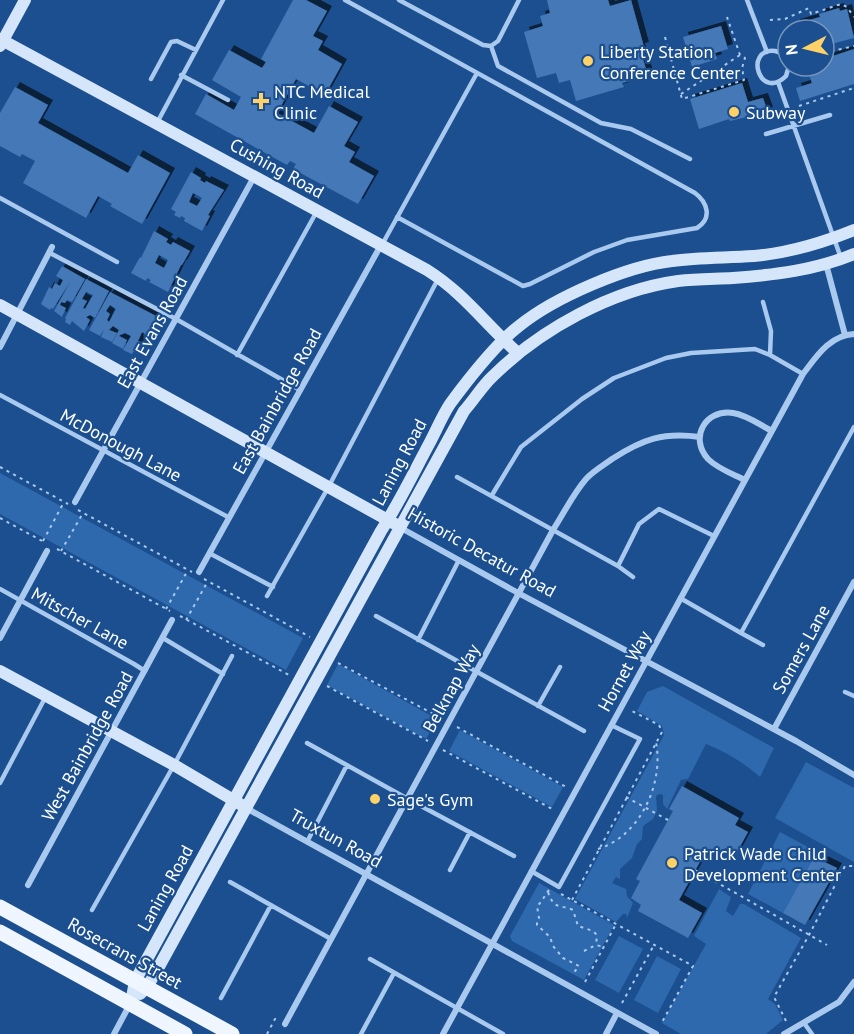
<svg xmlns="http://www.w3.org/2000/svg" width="854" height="1034" viewBox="0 0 854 1034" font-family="'PT Sans',sans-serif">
<defs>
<filter id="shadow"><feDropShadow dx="5" dy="-5" stdDeviation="0" flood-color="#0009"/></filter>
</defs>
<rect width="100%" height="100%" fill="#1b4f8f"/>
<path fill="#2e69ad" d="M0 473 303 638 286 670 0 514Z
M338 664 437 719 426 739 327 685Z
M663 686 774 748 760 777C743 762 726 752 706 744L688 779 681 780 667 809 663 804V795L659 794 656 796 657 811 653 819 643 826 642 839 637 844 632 858 620 869V879L616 877 612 883 626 889 627 896 633 903 627 918 626 914H623L616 922 575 899 664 735 662 726 637 711 647 692Z
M460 730 563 787 552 807 449 751Z
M806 762 854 788V862L775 818Z
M780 832 817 852 783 913 748 894Z
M539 883 614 925 584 980 512 941 510 936Z
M719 889 731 897 726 911 733 916 740 904H744L801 938 768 999 775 1004 783 1020 766 1034H681L662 1023 706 944 694 936Z
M619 936 643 949 619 993 595 980Z
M657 956 681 969 658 1013 634 1000Z"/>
<path fill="#4478b7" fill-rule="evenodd" filter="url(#shadow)" d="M293 0H306L327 11 313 36 323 41 318 50 342 64 325 95 296 79 277 113 314 133 329 106 358 122 344 146 355 152 349 162 374 176 358 204 293 169 296 164 290 161 287 165 195 114 206 94 234 110 241 97 212 80 229 50 262 68 266 62 261 59Z
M547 0H608L610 6 631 0 644 47 640 48 648 76 622 83 624 87 576 101 570 80 559 83 556 73 537 78 524 32 543 26 540 16 550 13Z
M839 8 840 11 847 9 854 38 824 46V30H797L795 24 820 17 819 14Z
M721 26 728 49 715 53 717 59 692 67 683 37Z
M854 49V84L800 101 796 88 812 83 806 66H824V59Z
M742 83 748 102 763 98 768 112 730 121 729 119 699 129 690 99Z
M15 87 48 105 38 123 128 173 138 155 170 173 142 224 110 206 112 204 98 196 86 218 23 183 35 161 22 154 20 157 0 146V113Z
M191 172 201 178 200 180 205 183 206 181 224 190 208 215 210 216 202 231 184 221 185 218 181 216 180 218 174 215 176 212 171 209ZM193 193 202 198 197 206 189 202Z
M154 231 168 239 166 242 171 245 173 242 190 251 182 265H181L168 292 149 282 151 280 147 278 146 281 131 273 140 257 141 258ZM159 255 168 260 164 268 155 263Z
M62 266 85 279 72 302 67 300 65 303 61 302 60 305 66 308 62 317 54 311 70 282 53 309 51 308 50 310 41 304 49 287 52 289 55 283 60 286 63 280 56 276Z
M86 279 109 291 95 318 90 315 86 317 90 320 84 331 72 321 70 325 65 322 66 319 65 318ZM86 292 93 295 85 309 83 308 87 301 82 299Z
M110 292 158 317 148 336 142 332 138 341 143 343 140 349 133 352 132 354 123 350 131 336 125 333 120 335 119 336 127 340 123 349 112 343 119 330 113 326 109 330 117 333 112 342 101 337 104 329 100 336 89 330ZM110 305 116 309 109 322 107 320 110 314 106 311Z
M682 786 739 818 735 825 748 832 736 854 725 848 721 857 707 849 679 900 702 913 688 938 638 911 641 905 631 898 640 881 636 879 673 811 669 809Z
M814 857 837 868 805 925 783 913Z"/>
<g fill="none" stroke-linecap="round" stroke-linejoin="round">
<path stroke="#a9c9ee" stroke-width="2" stroke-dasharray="3 4.5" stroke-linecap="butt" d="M770 20 785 19 809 8 811 14 841 4 847 7 854 17
M665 37 682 99 744 80 742 68 745 58 740 55 727 17
M824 53 854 46
M681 94 740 55
M799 106 854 88
M0 467 68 504
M78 510 192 572
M0 518 44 542
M43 541 64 502
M57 549 170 611
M61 551 83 513
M204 579 310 637
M166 609 188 570
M180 616 289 675
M186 620 208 581
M338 663 441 718
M327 686 428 741
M457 727 568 788
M443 750 554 810
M626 797 668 820
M598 849C640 836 664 784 656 742
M695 870 827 945
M549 890C544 896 543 901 537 906L539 918 537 920V925L550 937 553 946 563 958 579 966 572 975
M548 892C554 910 559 904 573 910L578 926 593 931 597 935 596 945
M561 894 693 966 661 1024
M572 900 662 732 659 725 632 711
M584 951 596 945 604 947
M585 982 616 924
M622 1003 654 945
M786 1021 774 997 809 935 845 866H854
M267 1034 275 1019 279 1021"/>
<path stroke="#a9c9ee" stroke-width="4.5" d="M345 0 695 193C707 202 713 218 697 228L627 240 594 252 530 284 523 286 397 217
M399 0 483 45 491 46 498 41 519 0
M747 0 767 52
M491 46 498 66 601 123 631 129 690 159
M788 63C785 57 782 52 775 51 743 48 760 102 786 76L789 66
M181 75 228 100
M151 79 171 42 177 41 196 50
M778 82 841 258
M158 121 223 0
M766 134 830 115
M0 198 117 262
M383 243 477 73
M50 253 176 319 300 390
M763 302 771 331 770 355
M237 355 317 211
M0 395 228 517
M457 477 618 566 633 577
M492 495 521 447 582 399 614 378 666 358 691 353 755 349 770 355 803 374
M209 553 273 587
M618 566 639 524 659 509 714 536
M0 589 134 664 145 671
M267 596 329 486 438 279
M680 598 741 633
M376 616 584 731
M163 638 223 674
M418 640 459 560
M763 645 741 633 854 427
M845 692 854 696
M538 706 560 667
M307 743 408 799 514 856
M0 783 45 698
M307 842 347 765
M450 870 470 832
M531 871 559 887 640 739 611 725
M230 882 331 939
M92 910 174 765 232 656
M370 959 503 1034
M221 998 271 905
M804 1023 812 1034
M361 1034 394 973"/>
<path stroke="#a9c9ee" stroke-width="6" d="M826 264 845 335
M0 347 52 247
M745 480C733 474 718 469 708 459 689 438 705 409 733 413 747 415 760 425 772 431
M75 502 254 177
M401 528 520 594 796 741 854 775
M199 572 381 245
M0 638 47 551
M774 729 854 582
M246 808 656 1034
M28 885 172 620
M285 1024 553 530C564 513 573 494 586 479 593 471 604 465 612 459 643 439 663 432 700 437
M114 1034 130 1004
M443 1034 803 374C816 357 830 335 854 334
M606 1034 617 1013
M784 1034 839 1002 854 982"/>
<path stroke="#d6e6fa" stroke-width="12" d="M0 39 427 270C465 294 485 324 518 353
M0 46 25 0
M0 305 395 524
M0 671 174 765 240 804
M140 994 147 987 156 972 464 411C474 400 482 386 493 376 541 329 612 290 678 281 697 279 715 279 733 278 774 275 816 270 854 254
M131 1003 135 981 381 531C399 503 413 474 429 444 436 431 442 416 450 404 467 381 497 343 519 326 555 297 627 266 672 261 699 257 726 258 754 256 788 253 822 243 854 230"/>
<path stroke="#f0f6ff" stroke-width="15" d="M0 907 232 1034
M0 932 185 1034"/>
</g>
<g fill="#ffd166" stroke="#1b4f8f" stroke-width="2">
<circle cx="588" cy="61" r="6"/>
<path d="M258 92h6v6h6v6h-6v6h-6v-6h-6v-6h6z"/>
<circle cx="734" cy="112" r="6"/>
<circle cx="375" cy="799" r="6"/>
<circle cx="672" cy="863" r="6"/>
</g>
<g text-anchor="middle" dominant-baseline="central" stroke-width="4.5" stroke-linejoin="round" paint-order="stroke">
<g font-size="18" fill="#fff" stroke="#1b4f8f" text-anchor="start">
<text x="600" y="51">Liberty Station<tspan x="600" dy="21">Conference Center</tspan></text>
<text x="274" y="91">NTC Medical<tspan x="274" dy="21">Clinic</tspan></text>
<text x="746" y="112">Subway</text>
<text x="387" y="799">Sage's Gym</text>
<text x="684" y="853">Patrick Wade Child<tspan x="684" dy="21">Development Center</tspan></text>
</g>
<g font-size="18" fill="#fff" stroke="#1b4f8f">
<text transform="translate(277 168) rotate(29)">Cushing Road</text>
<text transform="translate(152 332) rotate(-61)">East Evans Road</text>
<text transform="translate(277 401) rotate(-61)">East Bainbridge Road</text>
<text transform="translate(121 445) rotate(28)">McDonough Lane</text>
<text transform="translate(399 462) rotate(-62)">Laning Road</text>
<text transform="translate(482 552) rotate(29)">Historic Decatur Road</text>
<text transform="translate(80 618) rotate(29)">Mitscher Lane</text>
<text transform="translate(801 649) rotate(-61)">Somers Lane</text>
<text transform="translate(624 671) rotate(-61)">Hornet Way</text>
<text transform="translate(451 688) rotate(-61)">Belknap Way</text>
<text transform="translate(87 746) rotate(-61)">West Bainbridge Road</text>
<text transform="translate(336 838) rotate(29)">Truxtun Road</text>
<text transform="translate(165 888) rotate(-61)">Laning Road</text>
<text transform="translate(125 953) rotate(29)">Rosecrans Street</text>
</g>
</g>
<g transform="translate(806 48) rotate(263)"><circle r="28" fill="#1b4f8f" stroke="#7695bc" stroke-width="1.5"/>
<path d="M0-4.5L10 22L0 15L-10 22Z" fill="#ffd166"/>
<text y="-9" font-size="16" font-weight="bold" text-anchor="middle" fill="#ffffff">N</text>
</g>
</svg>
